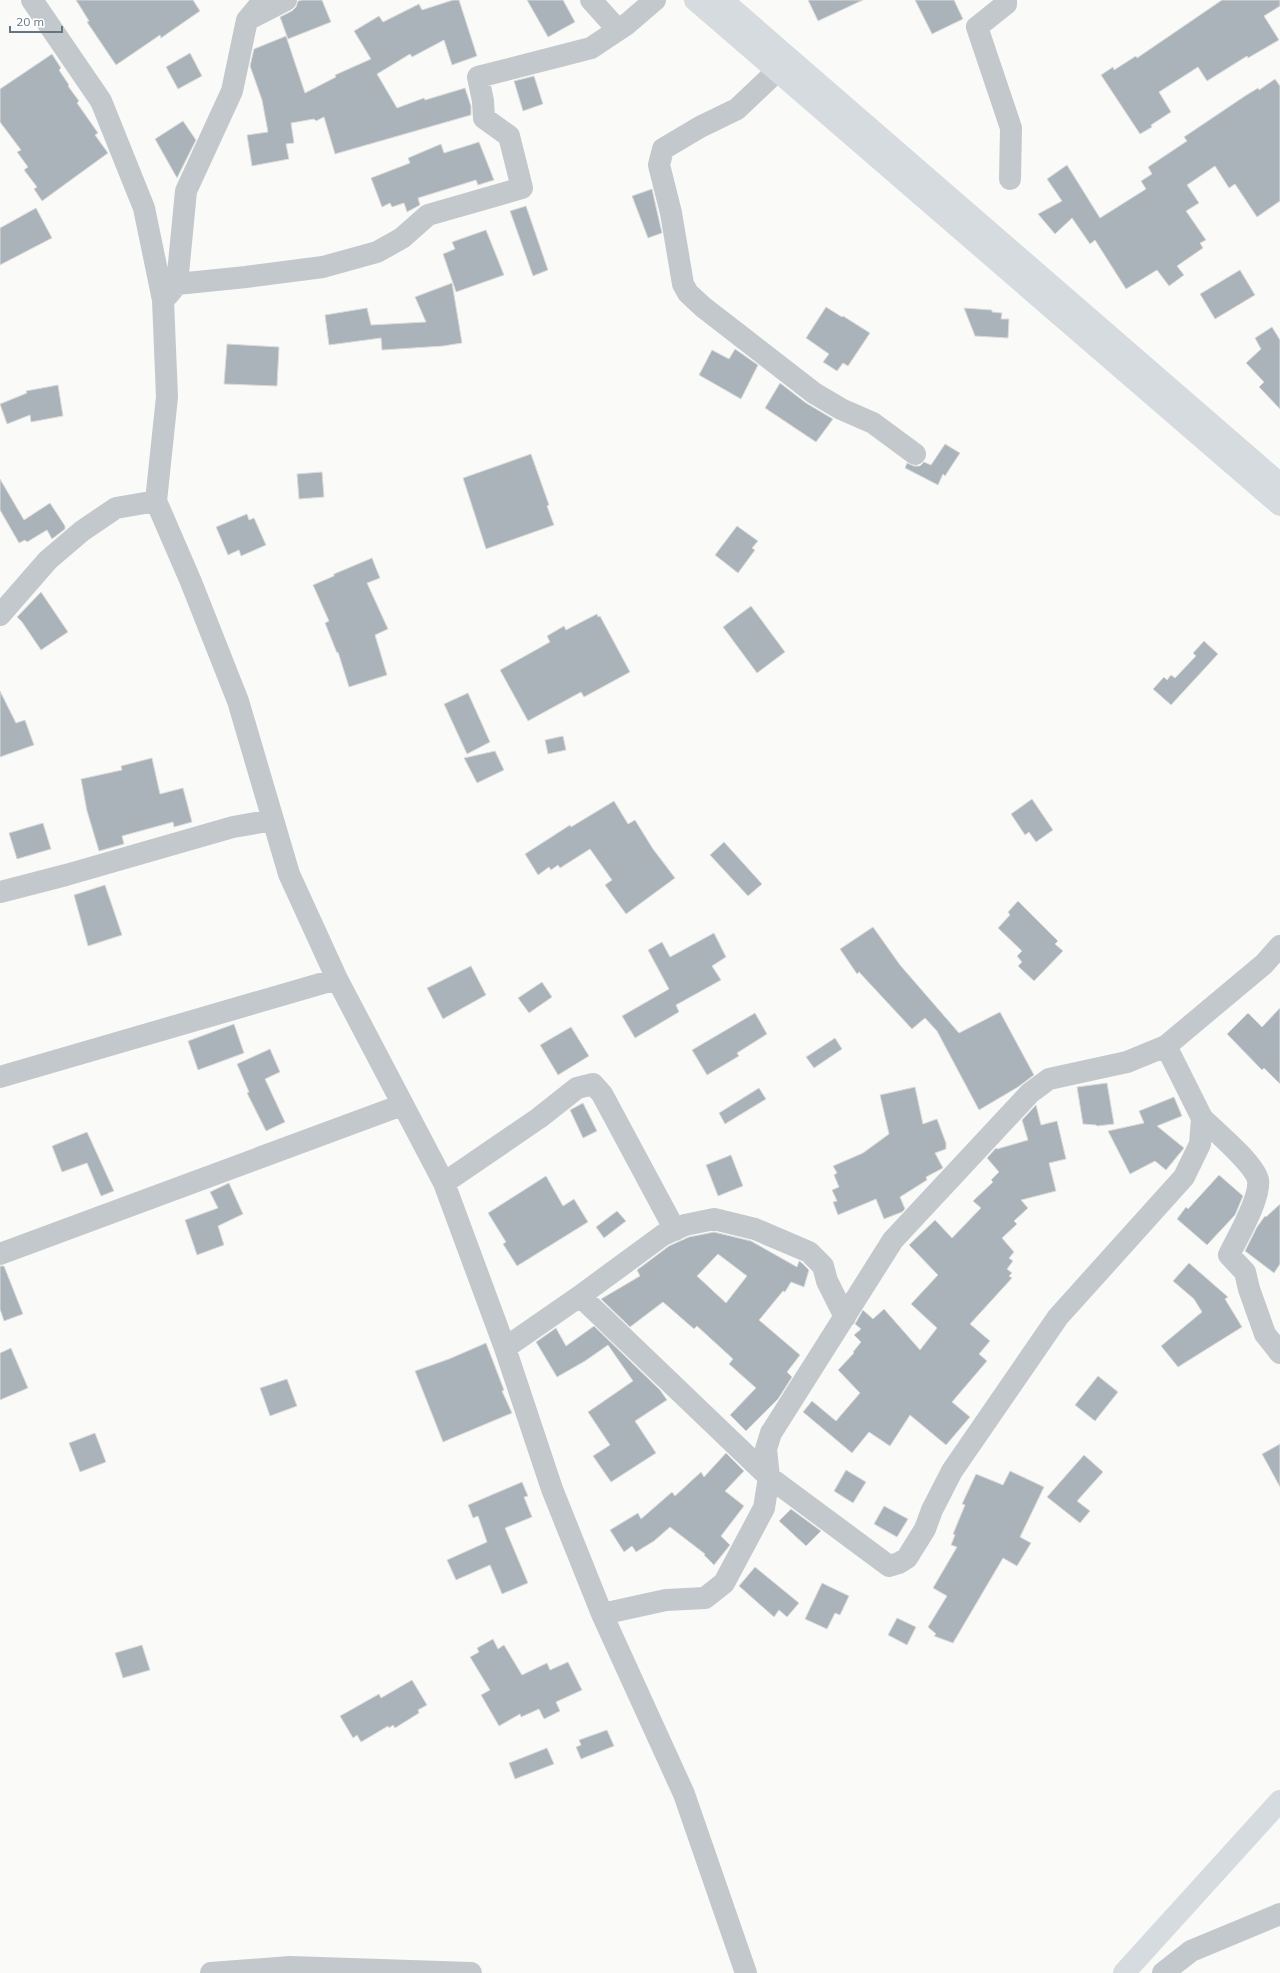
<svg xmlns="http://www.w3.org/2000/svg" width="1280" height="1973" viewBox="0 0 1280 1973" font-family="Mulish,sans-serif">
<rect width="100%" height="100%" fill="#fafaf8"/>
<path fill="#aab3b9" stroke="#dcdcda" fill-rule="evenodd" d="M76 0H193L200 11 161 38 160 35 116 65 87 22 89 21Z
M302 0H322L331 22 288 39 280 17 292 11 296 7 298 1Z
M453 0H459L477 56 452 65 444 40 412 57 410 54 377 74 397 108 424 98 425 100 465 88 471 106V115L335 154 324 117 316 121 314 119 291 123 294 143 286 144 289 159 252 166 247 135 268 132 262 100 250 66 254 49 286 36 305 93 336 77 335 75 371 59 354 31 379 16 383 22 419 4 422 10Z
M527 0H563L575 22 548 37Z
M808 0H863L818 21Z
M915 0H954L963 19 932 34Z
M1222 0H1280V6L1264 16 1279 40 1248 58 1247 56 1207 81 1198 67 1159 92 1171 112 1151 125 1152 127 1140 134 1101 75 1113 67 1114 70 1136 56 1137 58Z
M190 53 202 76 178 89 166 67Z
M52 54 61 68 59 70 69 85 68 86 79 101 77 103 98 133 95 135 108 153 42 201 34 189 37 187 24 170 28 167 17 152 21 150 0 122V89Z
M534 76 543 104 523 111 514 81Z
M1275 79 1280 86V201L1257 217 1235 184 1229 188 1215 166 1187 185 1199 203 1186 211 1206 240 1200 243 1203 248 1177 266 1184 275 1169 286 1157 270 1126 289 1095 240 1090 244 1072 218 1055 234 1038 214 1062 201 1047 179 1067 165 1100 218 1146 189 1141 181 1152 174 1148 167 1187 141 1184 137 1245 96 1258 88 1259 90Z
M183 121 196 140 177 178 155 139Z
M479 142 494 180 478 185 476 180 418 198 420 205 407 212 404 203 392 207 390 203 382 207 371 178 410 163 408 158 441 144 444 153Z
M652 189 662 233 648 238 632 196Z
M526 206 548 270 533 276 510 211Z
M36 208 52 238 0 265V228Z
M486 230 504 275 456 292 443 254 455 249 452 242Z
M1240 270 1255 295 1215 319 1200 294Z
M452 283 462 343 443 346 382 350 381 338 329 345 325 315 367 308 371 325 426 322 415 297Z
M826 307 842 317 843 316 870 333 848 366 843 363 837 371 823 362 829 354 806 338Z
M964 308 992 310V312L1002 313 1001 319H1009L1008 338 975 336Z
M1272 327 1280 340V409L1259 387 1264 382 1246 363 1261 349 1255 338Z
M227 344 279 347 277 386 224 384Z
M735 349 758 365 741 399 699 375 712 350 729 359Z
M780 383 806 403 833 419 816 442 765 408Z
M58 385 63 416 31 422 30 415 7 424 0 404 27 393 26 391Z
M945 444 960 453 945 476 943 474 938 485 905 468 907 463 914 466H920L924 462 931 465Z
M531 454 549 505 547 506 554 525 486 549 463 478Z
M322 472 324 497 299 499 297 474Z
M0 479 24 520 50 503 65 526V529L52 539 47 530 27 542 25 540 19 543 0 510Z
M247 514 249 520 254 518 266 545 241 556 239 550 228 555 216 527Z
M737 526 758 541 752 548 755 550 738 573 715 555Z
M372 558 380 578 367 583 388 629 375 635 387 675 349 687 338 652 337 653 325 623 329 621 313 585 334 576V574Z
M41 592 68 632 41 650 22 622 17 617Z
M751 606 785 652 757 673 723 627Z
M597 614 598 617 600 616 630 672 584 697 581 692 528 721 500 670 550 642 547 636 564 626 566 630Z
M1204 641 1218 654 1171 705 1153 689 1164 677 1167 680 1171 675 1175 678 1196 656 1193 653Z
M0 691 16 723 25 720 34 745 0 757Z
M468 693 490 742 467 754 444 704Z
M563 736 566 750 548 754 545 740Z
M495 751 504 770 477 783 464 758Z
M152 758 160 794 183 788 192 822 174 827 173 822 122 836 124 844 99 851 87 811 81 779 122 770 121 766Z
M1032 799 1053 830 1036 842 1029 832 1025 835 1011 814Z
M614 801 628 824 635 820 653 849 675 878 626 914 605 885 612 880 590 849 560 868 558 865 551 870 549 867 538 875 525 854 570 825 571 827Z
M43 823 51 849 17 859 9 833Z
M724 842 762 884 748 896 710 855Z
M105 885 122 935 88 946 74 895Z
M1018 901 1058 941 1055 944 1063 951 1034 981 1018 966 1022 962 1017 956 1022 951 998 928 1010 915 1008 912Z
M873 927 900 965 959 1033 1000 1012 1034 1075 1018 1087 979 1110 937 1031 925 1018 912 1029 859 972 857 974 840 949Z
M714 933 726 957 712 966 721 980 676 1005 679 1012 635 1038 622 1016 669 989 648 950 662 942 670 957Z
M471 966 486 995 443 1019 427 988Z
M542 982 552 997 529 1013 518 998Z
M1280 1008V1084L1264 1068 1262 1070 1227 1034 1248 1013 1262 1027Z
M755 1013 767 1034 737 1053 739 1056 707 1075 692 1050Z
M234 1024 244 1053 198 1070 188 1041Z
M571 1027 589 1056 558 1075 540 1045Z
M835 1038 842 1049 814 1068 806 1057Z
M270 1049 280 1072 265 1079 285 1122 266 1131 247 1093 249 1092 237 1064Z
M1107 1083 1114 1124 1097 1126 1096 1125 1083 1124 1077 1087Z
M915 1087 923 1124 937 1119 946 1143V1149L935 1153 943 1168 926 1177 927 1180 900 1197 905 1209 902 1212 884 1219 876 1199 838 1215 833 1202 837 1201 832 1190 839 1187 834 1175 837 1173 833 1166 863 1153 889 1134 880 1095Z
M759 1088 766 1099 725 1124 719 1113Z
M1174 1097 1182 1116 1157 1126 1184 1148 1166 1170 1155 1161 1130 1174 1108 1131 1144 1123 1139 1111Z
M583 1103 597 1131 583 1138 570 1110Z
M1036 1105 1041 1125 1057 1121 1066 1159 1049 1163 1056 1191 1021 1200 1028 1208 1014 1221 1017 1224 1002 1238 1014 1252 1009 1258 1013 1261 1007 1269 1012 1273 1009 1276 1012 1278 970 1324 990 1341 979 1354 987 1361 952 1402 970 1417 946 1445 910 1415 890 1446 869 1432 852 1453 803 1412 812 1401 836 1421 860 1393 838 1370 854 1353 853 1352 861 1342 854 1335 861 1329 855 1324 863 1310 873 1319 884 1309 920 1350 937 1328 911 1304 938 1275 909 1245 935 1220 952 1238 981 1208 973 1201 993 1182 991 1180 999 1172 987 1158 996 1148 997 1149 1028 1140 1022 1120Z
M87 1132 114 1191 101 1196 87 1163 62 1172 52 1146Z
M731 1155 743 1186 718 1196 706 1165Z
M1219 1175 1243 1196 1235 1215 1207 1245 1177 1219 1186 1207 1188 1209Z
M546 1176 563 1206 574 1199 588 1222 517 1266 503 1244 506 1242 488 1213Z
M229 1183 243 1214 218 1226 224 1245 197 1255 185 1220 218 1208 210 1192Z
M1280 1204V1264L1274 1273 1245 1251 1257 1227 1265 1216 1266 1217Z
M617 1211 626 1221 604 1238 596 1227Z
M714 1232 751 1241 797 1267 799 1261 802 1263 809 1270 804 1287 791 1282 785 1292 783 1291 760 1319 759 1320 800 1355 787 1372 792 1377 778 1399 746 1431 730 1415 756 1388 729 1364 733 1359 697 1326 694 1329 663 1302 630 1327 601 1299 640 1276 637 1270 669 1246 689 1237ZM718 1254 747 1276 726 1303 697 1276Z
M1189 1263 1228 1297 1225 1299 1242 1327 1178 1367 1161 1346 1202 1312 1194 1299 1173 1281Z
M0 1266H4L23 1314 4 1321 0 1309Z
M594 1326 660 1390 667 1400 635 1421 656 1453 611 1482 593 1456 610 1445 588 1412 633 1381 608 1345 585 1361 557 1377 536 1342 556 1328 566 1346Z
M486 1343 504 1390 502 1391 512 1413 443 1442 415 1371 449 1359Z
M11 1348 28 1388 0 1400V1353Z
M1098 1376 1118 1392 1095 1421 1075 1405Z
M287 1379 297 1406 270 1416 260 1388Z
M95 1433 106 1462 80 1472 69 1443Z
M1280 1444V1487L1262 1454Z
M726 1453 744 1471 725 1491 744 1506 721 1536 730 1545 714 1565 704 1555 705 1554 670 1527 654 1541 636 1552 632 1546 624 1552 610 1530 638 1513 641 1519 672 1492 675 1496 701 1472 704 1477Z
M1084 1455 1103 1472 1077 1501 1090 1511 1080 1523 1047 1497Z
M846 1470 866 1482 853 1503 834 1491Z
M1010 1471 1044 1487 1020 1537 1031 1543 1017 1566 1003 1558 953 1643 934 1636 936 1634 928 1627 947 1596 933 1588 957 1547 951 1545 955 1535 953 1534 965 1505 962 1504 976 1474 1003 1485Z
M522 1482 528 1496 524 1497 532 1517 505 1528 528 1583 502 1594 490 1565 456 1580 447 1560 487 1542 478 1516 473 1518 468 1505Z
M884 1506 908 1519 897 1537 874 1524Z
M791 1509 821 1531 806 1546 779 1521Z
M755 1567 799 1603 787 1617 779 1610 774 1617 739 1586Z
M822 1583 849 1596 840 1615 835 1613 827 1629 805 1619Z
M897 1618 916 1627 907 1645 888 1635Z
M493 1639 498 1649 504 1645 522 1675 547 1663 550 1670 568 1662 582 1690 556 1702 560 1711 544 1719 539 1709 521 1717 520 1714 499 1726 481 1695 490 1690 470 1657 479 1652 477 1648Z
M142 1645 150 1670 123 1678 115 1653Z
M412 1680 427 1705 418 1710 419 1713 395 1728 393 1725 389 1728 388 1726 361 1742 357 1735 353 1738 340 1716 379 1694 381 1698Z
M607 1730 614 1746 581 1759 576 1747 581 1745 579 1740Z
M547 1748 554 1764 515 1779 509 1763Z"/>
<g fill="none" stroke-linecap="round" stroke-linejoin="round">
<path stroke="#c3c8cc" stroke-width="22" d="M32 0 101 101 144 208 163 300 167 397 156 501 191 582 238 701 289 874 337 979 444 1183 505 1348 552 1489 602 1614 684 1794 746 1973
M591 0 618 30
M1006 0V4L977 27 1011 128 1010 179
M253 17 286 0
M776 72 737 109 700 127 663 149 659 165 671 213 683 284 688 293 703 307 814 393 841 409 873 423 915 454
M177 284 246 277 323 267 377 252 402 238 428 215 522 188 509 136 484 118 483 101 478 77 591 48 627 24 655 0
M168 295 177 284 186 191 232 91 247 20 264 0
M0 615 48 560 82 531 116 508 156 501
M0 892 66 875 233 827 273 820
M0 1077 337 979
M1202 1118C1215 1131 1254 1163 1258 1180 1261 1198 1237 1238 1229 1255L1245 1272 1249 1289 1265 1334 1280 1353
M444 1183 539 1118 577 1088 593 1084 602 1094 675 1230
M0 1254 402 1105
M580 1296 769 1477 889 1566 899 1563 907 1558 925 1529 932 1510 952 1471 1058 1317 1184 1177 1200 1144 1202 1118 1166 1046
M505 1348 580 1296 663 1235 685 1225 714 1219 755 1229 809 1252 823 1266 827 1281 845 1317
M602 1614 666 1600 705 1598 724 1583 764 1508 769 1477 766 1449 771 1433 893 1240 1030 1093 1049 1079 1127 1062 1166 1046 1264 964 1280 946
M211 1973 290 1967 471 1973
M1163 1973 1191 1951 1280 1914"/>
<path stroke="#d6dbdf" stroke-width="22" d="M695 0 1280 505
M722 0 1280 484
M1124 1973 1280 1801"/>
</g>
<path d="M10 26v6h52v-6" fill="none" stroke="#657683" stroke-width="2"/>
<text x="16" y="26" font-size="12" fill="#657683" stroke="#ffffff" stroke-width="3" paint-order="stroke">20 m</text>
</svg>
